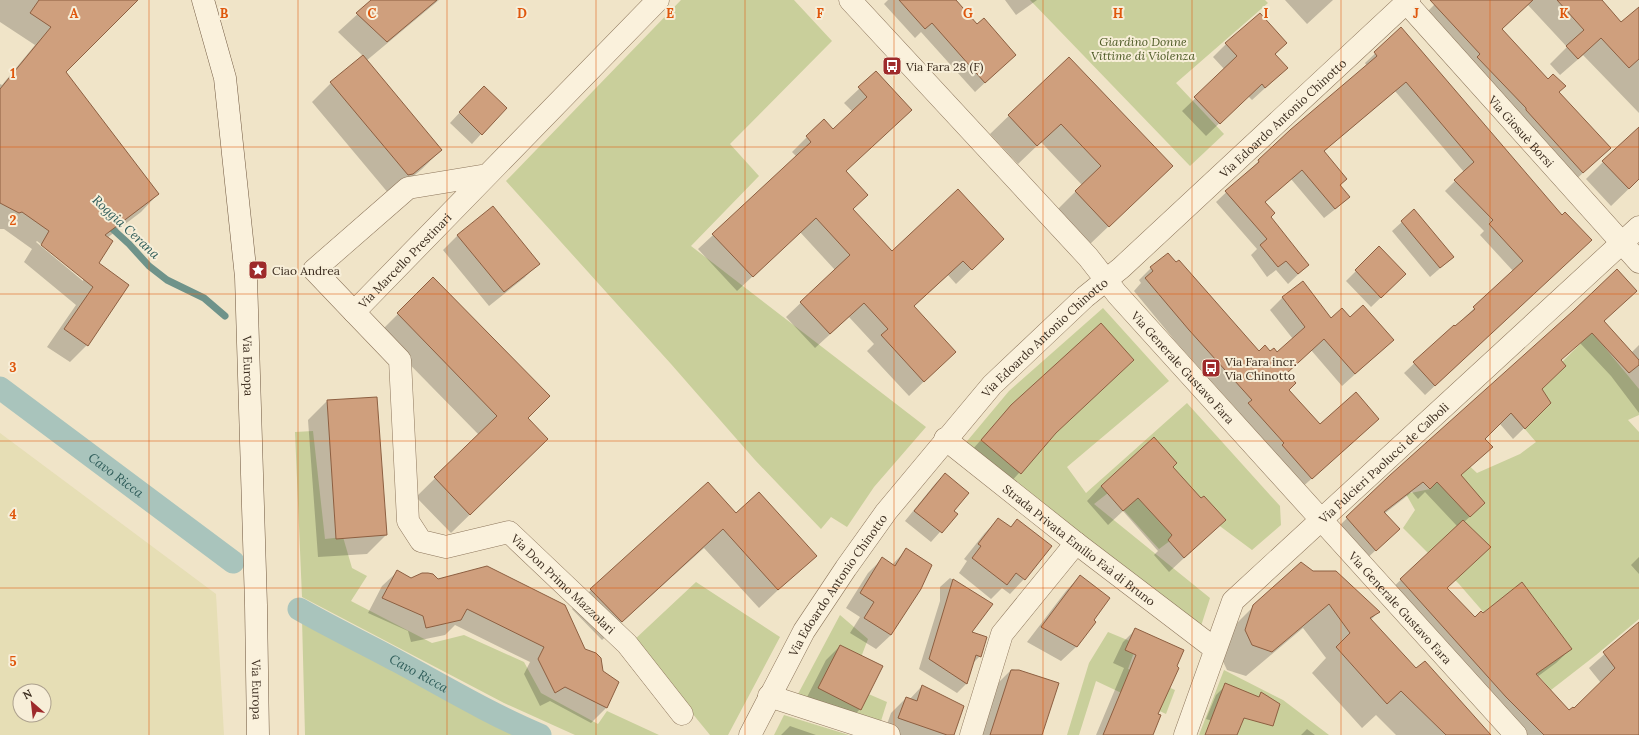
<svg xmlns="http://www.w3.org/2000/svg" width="1639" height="735" viewBox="0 0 1639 735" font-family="Lora,serif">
<rect width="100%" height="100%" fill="#f0e4c8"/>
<path fill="#e6deb5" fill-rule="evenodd" d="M0 433 216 594 224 735H0ZM20 691H44V715H20Z"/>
<path fill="#c9cf9b" d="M681 0H794L832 41 730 144 759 176 691 246 926 427 874 487 847 527 831 517 821 529 755 460 671 364 506 181Z
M1030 0H1265L1268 3 1176 83 1224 134 1190 166Z
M1103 308 1169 381 1067 467 1086 493 1187 403 1280 506 1281 525 1252 550 1205 515 1159 549 1108 493 1094 504 1210 598 1201 626 963 446 1009 391Z
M1592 332 1639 389V415L1628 420 1639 432V619L1596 655 1551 690 1459 584 1403 528 1415 510 1406 494 1430 489 1462 459 1477 473 1520 454 1536 442 1511 413Z
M313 431 325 539 343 537 352 568 367 576 351 601 432 643 464 635 524 662 541 693 598 724 607 711 659 735H575L504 703 302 597 295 432Z
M696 582 780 637 728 735H710L633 641Z
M840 615 868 639 850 686 887 702 881 721 798 694Z
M302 619 444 697 524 735H305Z
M1108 632 1137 644 1128 669 1175 690 1166 714 1096 681 1079 735H1067L1089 663Z
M1224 670 1283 700 1329 735H1199Z
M784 715 849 735H774Z"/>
<path fill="#0003" fill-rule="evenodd" d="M0 0H123L64 72 158 194 141 212 107 238 98 263 87 345 70 362 47 347 76 305 24 262 32 249 4 229H0V84L2 85 35 45 0 22ZM37 241 83 278V281L36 242Z
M373 0H439L366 61 441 150 422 169 393 193 389 194 312 102 331 83 363 56 338 32Z
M888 0H954L977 25 1005 64 975 92 921 32 915 38 884 4Z
M1005 0H1037L1016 15Z
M1285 0H1333L1307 24Z
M1439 0H1600L1621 23 1639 8V113L1583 55 1560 75 1550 64 1567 47 1528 5 1501 30 1609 148 1565 190 1417 22Z
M1401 29 1580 250 1425 395 1404 373 1454 326 1455 328 1465 319 1464 318 1513 271 1480 235 1484 231 1445 191 1464 172 1395 91 1323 152 1346 179 1339 186 1348 197 1338 207 1324 218 1291 179 1264 203 1270 217 1308 265 1288 284 1276 270 1267 277 1251 255 1257 249 1216 202 1259 161 1367 66 1365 63Z
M1286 43 1275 55 1287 68 1252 100 1248 96 1206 136 1182 111 1225 70 1213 57 1226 44Z
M1069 58 1152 185 1089 245 1056 211 1082 185 1041 142 1018 164 990 134Z
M876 73 845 171 852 209 892 252 988 253 956 284 948 275 913 307 940 366 909 396 867 351 874 344 849 317 815 348 786 317 835 270 800 232 737 291 698 249 797 157 792 152 824 120 833 130 853 112 844 103Z
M474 97 481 134 472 144 450 123Z
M1639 132V179L1611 206 1586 179 1603 162Z
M1414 211 1453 257 1430 277 1392 231Z
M458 235 538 264 524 278 489 306 443 250Z
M1379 248 1395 284 1371 307 1346 281Z
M1151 268 1259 352 1277 353 1293 339 1270 310 1283 297 1331 319 1350 318 1393 340 1342 386 1311 350 1286 373 1288 390 1320 425 1378 419 1299 490 1237 416 1240 413 1176 342 1134 291 1141 283 1139 280Z
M433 279 526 418 528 458 451 533 416 497 479 435 379 333Z
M1603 322 1631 353 1639 345V413L1611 376 1580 343 1560 360 1541 389 1550 403 1513 439 1500 424 1484 439 1491 447 1460 475 1473 514 1464 522 1446 588 1475 618 1483 614 1571 649 1556 663 1537 677 1569 711 1574 709 1601 683 1589 668 1636 626 1639 629V735H1514L1386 594 1457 526 1425 492 1418 499 1412 492 1384 514 1387 540 1364 561 1336 529 1390 476Z
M376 398 386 535 367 554 318 557 308 420 327 401Z
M1002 416 1052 436 1010 483 972 450Z
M1172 467 1201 500 1225 520 1169 572 1154 555 1158 551 1123 511 1108 525 1087 501 1101 486Z
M945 474 952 511 956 514 931 542 905 521 935 484Z
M736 514 815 555 759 608 704 548 602 640 572 609 591 590Z
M998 519 1010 528 1017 520 1024 579 1010 594 1002 588 991 599 959 573 967 561 964 559 984 534Z
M906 550 891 635 876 649 850 633 860 617 846 608 868 573 882 559 892 565Z
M1639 557V574L1631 565Z
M397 572 411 579 438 580 584 650 602 671 618 682 606 708 591 723 550 701 540 706 524 674 530 662 455 625 445 635 411 642 408 631 368 613 382 586Z
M1312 572 1378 612 1371 620 1415 670 1490 735H1396L1376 715 1362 728 1312 673 1326 658 1303 628 1246 676 1227 670 1220 655 1229 631 1254 606Z
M1080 576 1092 620 1095 622 1076 647 1061 661 1027 642 1066 591Z
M950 578 991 604 970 633 980 656 973 663 967 683 957 693 919 669 940 601V587Z
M1136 629 1156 714 1152 735H1096L1124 668 1113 663 1123 642Z
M840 646 860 709 846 724 804 703 826 660Z
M1012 669 1058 683 1041 735H981L998 683Z
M1226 685 1245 718 1235 728 1206 719 1216 695Z
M922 686 953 735H891L884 733 891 713 906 698 909 700Z
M790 726 816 735H781Z
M1307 729 1315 735H1301Z"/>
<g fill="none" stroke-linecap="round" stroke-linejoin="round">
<path stroke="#6f938a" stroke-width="7" d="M106 223 129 244 149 266 167 280 204 298 225 316"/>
<g stroke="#a9c4bc" stroke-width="23">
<path id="s1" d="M0 388 233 562"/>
<path id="s2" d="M299 609C332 628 366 644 399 662 445 687 492 715 540 735"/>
</g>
</g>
<path fill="#cf9f7d" stroke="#8d5f41" d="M39 0H138L66 72 159 194 105 235 113 241 99 263 129 285 88 346 64 329 93 287 41 245 49 231 22 212 19 213 0 203V89L51 27 30 13Z
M371 0H437L387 42 356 13Z
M899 0H956L977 24 984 18 1016 55 985 83 932 23 925 29Z
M1430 0H1533L1502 29 1548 79 1553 74 1566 86 1559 92 1611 148 1583 173 1526 110V108L1477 57 1480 54Z
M1557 0H1602L1621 22 1639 7V59L1629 68 1601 38 1578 59 1566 46 1584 30Z
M1260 13 1287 43 1275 54 1288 68 1265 88 1262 84 1220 124 1194 97 1237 56 1225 43Z
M1401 27 1562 215 1565 212 1592 240 1435 386 1413 362 1454 325 1455 326 1475 309 1473 307 1523 261 1489 224 1493 220 1454 180 1474 162 1406 82 1324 151 1347 179 1340 185 1350 197 1335 209 1302 170 1265 202 1275 213 1271 217 1309 265 1298 274 1286 261 1278 267 1260 245 1267 239 1225 191 1259 162 1258 160 1290 130 1377 56 1374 52Z
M363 55 442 150 413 174 408 175 330 82Z
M1069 57 1173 166 1109 227 1075 191 1101 166 1061 124 1037 146 1008 115Z
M876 71 912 110 846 171 868 195 853 209 892 251 958 189 1004 239 972 270 963 261 914 306 956 352 924 382 881 335 888 329 864 303 830 334 800 302 850 255 816 218 753 277 712 234 811 142 806 136 824 119 833 129 867 97 858 87Z
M484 86 507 108 482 135 459 112Z
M1639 127V179L1629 189 1602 161Z
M493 206 540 264 504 292 457 235Z
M1414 209 1454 257 1440 268 1401 221Z
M1379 246 1406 274 1381 298 1355 270Z
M1168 253 1176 262 1179 260 1259 351 1265 345 1270 351 1274 348 1277 352 1305 327 1282 297 1303 281 1331 318 1342 308 1350 317 1363 305 1394 340 1355 374 1324 339 1287 373 1296 383 1289 390 1320 424 1356 392 1379 419 1312 479 1282 445 1284 443 1248 403 1252 400 1189 330 1145 278 1153 271 1150 267Z
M1617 269 1637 291 1604 321 1639 360V365L1629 373 1592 333 1561 360 1566 366 1542 389 1551 403 1525 429 1511 413 1485 439 1493 447 1461 475 1485 503 1470 517 1437 482 1430 489 1423 482 1384 512 1400 529 1376 551 1346 517 1389 476 1573 311Z
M433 277 550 396 528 418 548 439 470 515 434 477 497 416 397 313Z
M1101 323 1134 360 1056 433 1021 474 981 440 1011 405Z
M377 397 387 535 336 539 327 400Z
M1154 437 1177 463 1173 467 1201 498 1204 496 1226 520 1184 558 1168 540 1172 535 1138 498 1123 511 1101 486Z
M945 473 969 493 954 511 958 514 942 533 914 511Z
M708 482 736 513 759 492 817 556 778 590 723 529 622 622 590 589Z
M998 518 1011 527 1017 519 1052 546 1025 580 1016 573 1007 585 972 558 981 546 978 544Z
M1463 520 1491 547 1447 588 1475 617 1481 611 1483 613 1522 582 1572 649 1536 674 1569 710 1573 707 1574 708 1615 668 1603 652 1639 622V735H1544L1506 697 1400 579Z
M906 548 932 565 921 589 891 635 864 618 874 602 860 593 882 557 895 566Z
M1301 562 1313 571H1336L1380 612 1370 618 1416 668 1425 661 1491 735H1446L1401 691 1387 704 1336 647 1350 633 1329 604 1272 652 1252 645 1245 630 1253 605Z
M487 566 565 605 585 649 596 653 601 658 603 671 619 682 607 708 565 687 555 693 538 659 544 647 467 609 461 620 426 628 423 616 382 598 397 570 411 578 422 573H428L433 574 438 579Z
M1080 575 1110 598 1094 620 1096 622 1077 647 1041 627Z
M953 579 993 604 972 632 987 637 981 657 976 655 967 684 929 659Z
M1135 628 1184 650 1177 666 1179 668 1158 714 1161 715 1153 735H1103L1136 655 1125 650Z
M840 645 883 666 861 710 818 688Z
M1011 670H1019L1059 683 1042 735H990Z
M1225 683 1259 697 1261 692 1280 704 1273 726 1244 718 1237 735H1205Z
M922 685 964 706 954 735H947L898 718 906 697 917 701Z"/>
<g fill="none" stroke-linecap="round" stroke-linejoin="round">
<g stroke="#8d765c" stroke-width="23">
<g id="minor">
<path id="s3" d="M850 0 1088 257 1117 294 1516 735"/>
<path id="s4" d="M1404 0 1639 262"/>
<path id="s5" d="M487 175 408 188 314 270 354 312 658 0"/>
<path id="s6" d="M354 312 400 360 408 521 421 541 446 547 509 532 627 644 682 714"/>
<path id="s7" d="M945 439 1076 543 1215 649"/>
<path d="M769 696 889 735"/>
<path id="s8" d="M750 735 804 631 846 568 886 512 992 385 1085 297 1121 268 1409 0"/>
<path d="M971 735 1002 634 1076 543"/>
<path id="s9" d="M1185 735 1233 601 1639 227"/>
</g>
</g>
<g stroke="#6f573f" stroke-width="23">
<g id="secondary">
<path id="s10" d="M203 0 225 78 246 277 256 605 258 735"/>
</g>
</g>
<use href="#minor" stroke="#faf1dc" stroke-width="22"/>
<use href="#secondary" stroke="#faf1dc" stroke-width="22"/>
</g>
<path fill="none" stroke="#df570d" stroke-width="1" stroke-opacity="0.55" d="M149 0V735M298 0V735M447 0V735M596 0V735M745 0V735M894 0V735M1043 0V735M1192 0V735M1341 0V735M1490 0V735M0 147H1639M0 294H1639M0 441H1639M0 588H1639"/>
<defs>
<g id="bus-square" transform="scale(1)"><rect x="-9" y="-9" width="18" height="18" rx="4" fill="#9e2a2b" stroke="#f7eed8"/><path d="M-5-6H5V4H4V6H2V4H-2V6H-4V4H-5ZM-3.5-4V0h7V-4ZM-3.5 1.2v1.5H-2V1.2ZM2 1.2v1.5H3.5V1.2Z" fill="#fff"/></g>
<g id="sight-square" transform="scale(1)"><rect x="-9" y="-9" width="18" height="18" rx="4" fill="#9e2a2b" stroke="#f7eed8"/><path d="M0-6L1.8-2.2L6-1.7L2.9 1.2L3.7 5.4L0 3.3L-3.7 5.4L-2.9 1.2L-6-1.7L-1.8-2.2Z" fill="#fff"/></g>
</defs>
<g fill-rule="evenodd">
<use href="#bus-square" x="892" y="66"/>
<use href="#sight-square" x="258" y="270"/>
<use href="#bus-square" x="1211" y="368"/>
</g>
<g text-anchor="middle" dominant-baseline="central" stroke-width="4" stroke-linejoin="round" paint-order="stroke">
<g font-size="12" font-style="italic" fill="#4d5a26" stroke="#f7eed8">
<text x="1143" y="41">Giardino Donne<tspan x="1143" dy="14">Vittime di Violenza</tspan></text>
</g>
<g font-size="12" fill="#3d2e20" stroke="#f7eed8" text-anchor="start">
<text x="906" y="66">Via Fara 28 (F)</text>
<text x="272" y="270">Ciao Andrea</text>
<text x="1225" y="361">Via Fara incr.<tspan x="1225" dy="14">Via Chinotto</tspan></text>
</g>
<g font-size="12" fill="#3d2e20" stroke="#f7eed8">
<text stroke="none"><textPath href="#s8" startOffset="822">Via Edoardo Antonio Chinotto</textPath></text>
<text stroke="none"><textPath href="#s4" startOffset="176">Via Giosuè Borsi</textPath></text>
<text stroke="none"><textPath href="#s5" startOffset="335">Via Marcello Prestinari</textPath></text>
<text stroke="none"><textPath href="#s8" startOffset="498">Via Edoardo Antonio Chinotto</textPath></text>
<text stroke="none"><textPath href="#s10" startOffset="370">Via Europa</textPath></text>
<text stroke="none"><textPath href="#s3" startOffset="496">Via Generale Gustavo Fara</textPath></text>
<text stroke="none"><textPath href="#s9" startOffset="347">Via Fulcieri Paolucci de Calboli</textPath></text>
<text stroke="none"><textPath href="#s7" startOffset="171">Strada Privata Emilio Faà di Bruno</textPath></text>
<text stroke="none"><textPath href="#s6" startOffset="417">Via Don Primo Mazzolari</textPath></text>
<text stroke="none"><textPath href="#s8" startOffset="174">Via Edoardo Antonio Chinotto</textPath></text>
<text stroke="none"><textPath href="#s3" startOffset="820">Via Generale Gustavo Fara</textPath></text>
<text stroke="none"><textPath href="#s10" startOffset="694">Via Europa</textPath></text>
</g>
<g font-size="13" font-style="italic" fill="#2f5d5a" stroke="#f7eed8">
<text transform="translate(126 227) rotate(43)">Roggia Cerana</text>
<text stroke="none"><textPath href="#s1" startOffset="145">Cavo Ricca</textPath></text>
<text stroke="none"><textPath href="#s2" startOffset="136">Cavo Ricca</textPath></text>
</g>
</g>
<g font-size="13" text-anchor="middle" font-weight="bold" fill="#df570d" stroke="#f7eed8" stroke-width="4" stroke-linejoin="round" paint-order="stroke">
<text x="74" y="18">A</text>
<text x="224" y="18">B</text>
<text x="372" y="18">C</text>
<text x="522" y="18">D</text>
<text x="670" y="18">E</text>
<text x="820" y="18">F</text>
<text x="968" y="18">G</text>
<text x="1118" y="18">H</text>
<text x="1266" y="18">I</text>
<text x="1416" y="18">J</text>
<text x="1564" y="18">K</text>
<text x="13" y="78">1</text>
<text x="13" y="225">2</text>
<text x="13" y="372">3</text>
<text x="13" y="519">4</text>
<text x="13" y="666">5</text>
</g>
<g transform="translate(32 703) rotate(332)"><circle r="19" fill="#f7eed8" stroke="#ada18e"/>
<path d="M0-3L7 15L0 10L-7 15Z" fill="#9e2a2b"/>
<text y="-6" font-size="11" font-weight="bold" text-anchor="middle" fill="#3d2e20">N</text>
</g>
</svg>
